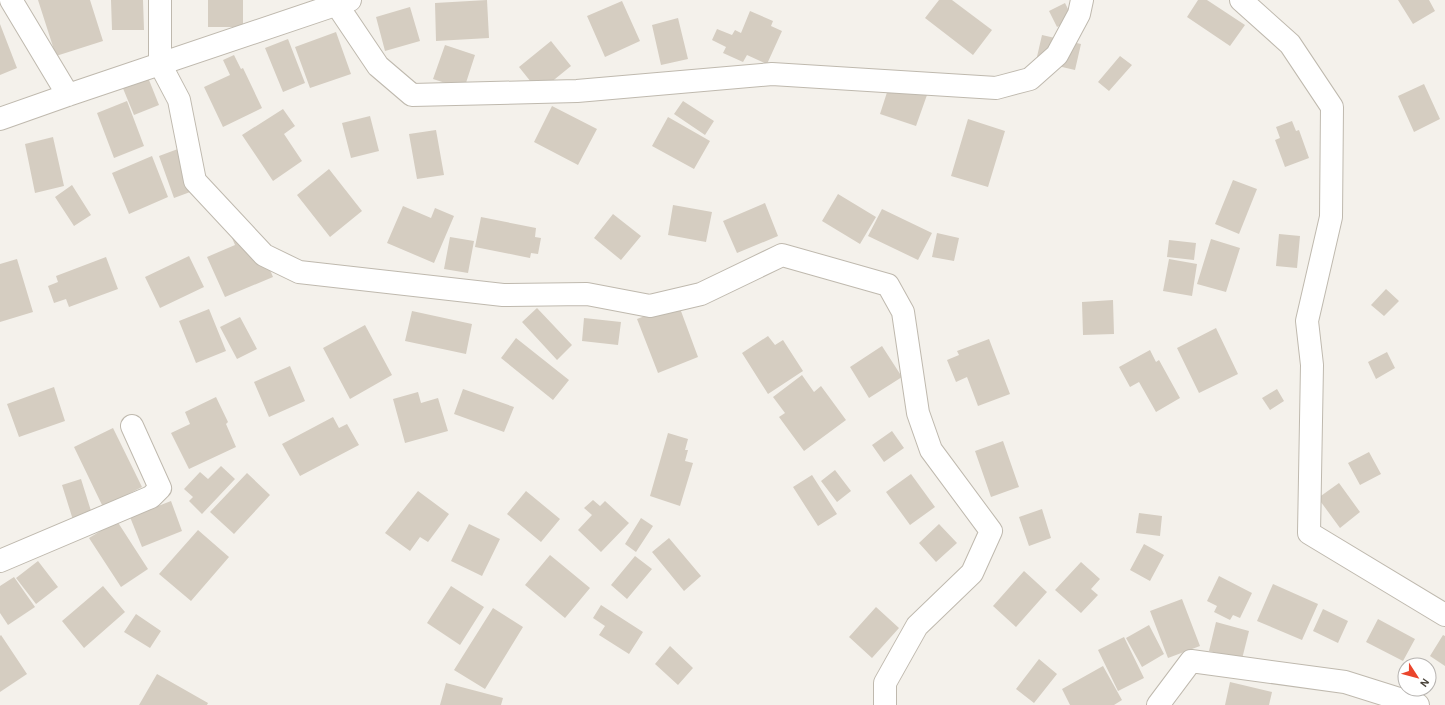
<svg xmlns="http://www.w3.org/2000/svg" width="1445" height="705" viewBox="0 0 1445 705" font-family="'Alegreya Sans',sans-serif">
<rect width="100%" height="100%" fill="#f4f1eb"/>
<path fill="#d5cdc1" d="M38 0H90L103 41 56 56Z
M111 0H143L144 30H112Z
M208 0H243V27H208Z
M487 0 489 38 436 41 435 3Z
M939 0H952L992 30 973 55 925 18Z
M1198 0H1207L1245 25 1230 46 1187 17Z
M1398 0H1429L1435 11 1413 24Z
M622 1 640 41 605 57 587 16Z
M1065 3 1073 19 1057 27 1049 11Z
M410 7 420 41 385 51 376 17Z
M750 11 773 21 771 26 782 31 767 64 747 55 743 62 723 53 726 47 712 40 717 29 732 35 735 30 741 33Z
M678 18 688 59 661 65 652 25Z
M0 24 17 68 0 75Z
M336 32 351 74 310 88 295 47Z
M1042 35 1081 44 1075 70 1036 61Z
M288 39 305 83 283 92 265 48Z
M551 41 571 66 539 92 519 67Z
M445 45 475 55 464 89 433 79Z
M234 55 241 69 243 68 262 108 223 127 204 87 230 75 223 60Z
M1120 56 1132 65 1109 91 1098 82Z
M147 75 159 105 134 115 122 86Z
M890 83 927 95 916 126 880 114Z
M1424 84 1440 119 1414 132 1398 96Z
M127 101 144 146 114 158 97 113Z
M683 101 714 121 705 135 674 114Z
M552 106 597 129 578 165 534 142Z
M283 109 295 126 284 134 302 161 273 181 242 135Z
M370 116 379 151 351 158 342 123Z
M668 117 710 141 694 169 652 146Z
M968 119 1005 131 988 187 951 176Z
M1292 121 1296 131 1299 130 1309 158 1285 167 1275 140 1280 138 1276 127Z
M436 130 444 175 417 179 409 134Z
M53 137 64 186 35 193 25 144Z
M194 143 209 185 174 198 159 156Z
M152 156 168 197 129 214 112 173Z
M329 169 362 211 330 237 297 195Z
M1233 180 1257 189 1239 234 1215 224Z
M72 185 91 215 74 226 55 197Z
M838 194 876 217 860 244 822 221Z
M765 203 778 236 737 253 723 221Z
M673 205 712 212 706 242 668 235Z
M403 206 431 218 435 208 454 216 434 263 387 243Z
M882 209 932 233 918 260 868 236Z
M613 214 641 236 621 260 594 238Z
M481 217 536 228 535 237 541 238 538 254 531 253 530 258 475 247Z
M230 233 256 236 273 277 225 297 207 257 235 245Z
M937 233 959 238 954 261 932 257Z
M1279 234 1300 236 1297 268 1276 266Z
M450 237 474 241 468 273 444 269Z
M1211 239 1240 248 1226 292 1197 284Z
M1169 240 1196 243 1194 260 1167 257Z
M189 256 204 287 160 308 145 277Z
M106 257 118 289 69 307 66 299 54 303 48 286 58 282 56 276Z
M17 259 33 312 0 322V264Z
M1169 259 1197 264 1192 296 1163 291Z
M1386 289 1399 301 1384 316 1371 305Z
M1113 300 1114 334 1083 335 1082 302Z
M678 303 698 357 658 373 637 319Z
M537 308 572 345 557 360 522 322Z
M209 309 226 351 196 363 179 321Z
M412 311 472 324 466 354 405 341Z
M240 317 257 349 237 359 220 327Z
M584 318 621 322 618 345 582 341Z
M365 325 392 375 350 399 323 348Z
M1216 328 1238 374 1199 393 1177 348Z
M768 336 775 345 783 340 803 371 768 394 742 353Z
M516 338 569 380 553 400 501 358Z
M989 339 1010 394 978 406 967 377 956 382 947 360 959 355 957 351Z
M882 346 902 377 869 398 850 367Z
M1150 350 1156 362 1159 360 1180 398 1156 412 1139 382 1130 387 1119 367Z
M1387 352 1395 368 1376 379 1368 362Z
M290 366 305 401 269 417 254 382Z
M802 375 814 392 821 386 846 420 804 451 779 417 785 413 773 397Z
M54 387 65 421 19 437 7 404Z
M463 389 514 407 504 432 454 414Z
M1277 389 1284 401 1270 410 1262 398Z
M418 392 421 403 438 398 448 431 405 443 393 399Z
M216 397 228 422 226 424 236 447 189 469 171 433 190 424 185 412Z
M333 417 339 428 347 424 359 445 300 476 282 444Z
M113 428 142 487 103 507 74 447Z
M892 431 904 448 884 462 872 445Z
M668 433 688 439 685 450H688L685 461 693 463 680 506 650 496Z
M1003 441 1019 487 991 497 975 451Z
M1369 452 1381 474 1360 485 1348 463Z
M221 466 235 479 202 514 189 501 193 497 184 489 200 472 208 479Z
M835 470 851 491 837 502 821 481Z
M247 473 270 495 234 534 210 512Z
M911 474 935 507 910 525 886 492Z
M812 475 837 514 818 526 793 487Z
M81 479 92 514 73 520 62 485Z
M1339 483 1360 512 1340 528 1318 498Z
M418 491 449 514 428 542 420 537 410 551 385 533Z
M526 491 560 519 541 542 507 514Z
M593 500 600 506 605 501 629 523 601 552 578 530 592 515 584 508Z
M171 501 182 531 142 547 130 517Z
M1042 509 1051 538 1029 546 1019 517Z
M1139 513 1162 516 1160 536 1136 533Z
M641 518 653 526 636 552 625 544Z
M117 521 148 569 121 587 89 538Z
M469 524 500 539 482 576 451 561Z
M939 524 957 543 936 562 919 543Z
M198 530 229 557 191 601 159 574Z
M669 538 701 576 684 591 652 552Z
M1144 544 1164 555 1150 581 1130 570Z
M550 555 590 588 565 618 525 585Z
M635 556 652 569 627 599 611 585Z
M38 561 58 587 36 604 16 578Z
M1081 562 1100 579 1091 589 1098 595 1081 613 1055 590Z
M1024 571 1047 592 1016 627 993 606Z
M1219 576 1252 593 1240 618 1233 615 1230 620 1214 612 1217 606 1207 601Z
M14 577 35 607 8 625 0 613V586Z
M1273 584 1318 604 1302 640 1257 621Z
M103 586 125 612 84 648 62 621Z
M451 586 484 607 460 645 427 623Z
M1182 599 1200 646 1168 658 1150 611Z
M601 605 643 632 629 654 599 635 605 626 593 618Z
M876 607 899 628 872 658 849 637Z
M493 608 523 627 485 689 454 670Z
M1323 609 1348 621 1338 643 1313 631Z
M136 614 161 631 150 648 124 632Z
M1378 619 1415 639 1403 661 1366 642Z
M1216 622 1249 631 1242 659 1209 651Z
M1149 625 1164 654 1142 667 1126 638Z
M1 635 27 674 0 692V636Z
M1443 635 1445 636V666L1430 656Z
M1124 637 1144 678 1118 691 1098 650Z
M670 646 693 668 678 685 655 664Z
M1039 659 1057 674 1034 703 1016 689Z
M1103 666 1122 700 1114 705H1070L1062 689Z
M157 674 208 703 207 705H139Z
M1230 682 1272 692 1269 705H1225Z
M446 683 503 698 501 705H440Z"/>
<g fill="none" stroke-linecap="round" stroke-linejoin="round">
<g stroke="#bfb9ae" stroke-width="24">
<path id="minor" d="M11 0 68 95
M160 0V64L179 100 195 181 264 255 299 272 503 295 587 294 650 306 701 294 782 255 888 285 903 312 918 413 931 450 991 531 972 573 917 626 885 683V705
M1241 0 1290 44 1332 107 1331 217 1307 321 1312 365 1309 533 1445 615
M337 5 378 66 412 95 577 91 772 74 996 88 1030 79 1057 55 1079 14 1082 0
M0 119 68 95 350 0
M0 561 151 497 160 488 132 426
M1158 705 1191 661 1345 682 1418 705"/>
</g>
<use href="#minor" stroke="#fff" stroke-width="22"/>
</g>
<g transform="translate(1417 677) rotate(126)"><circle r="19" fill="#ffffff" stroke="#b6b3b0"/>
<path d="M0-3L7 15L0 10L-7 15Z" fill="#ea452c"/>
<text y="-6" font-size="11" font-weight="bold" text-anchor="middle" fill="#484239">N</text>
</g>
</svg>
